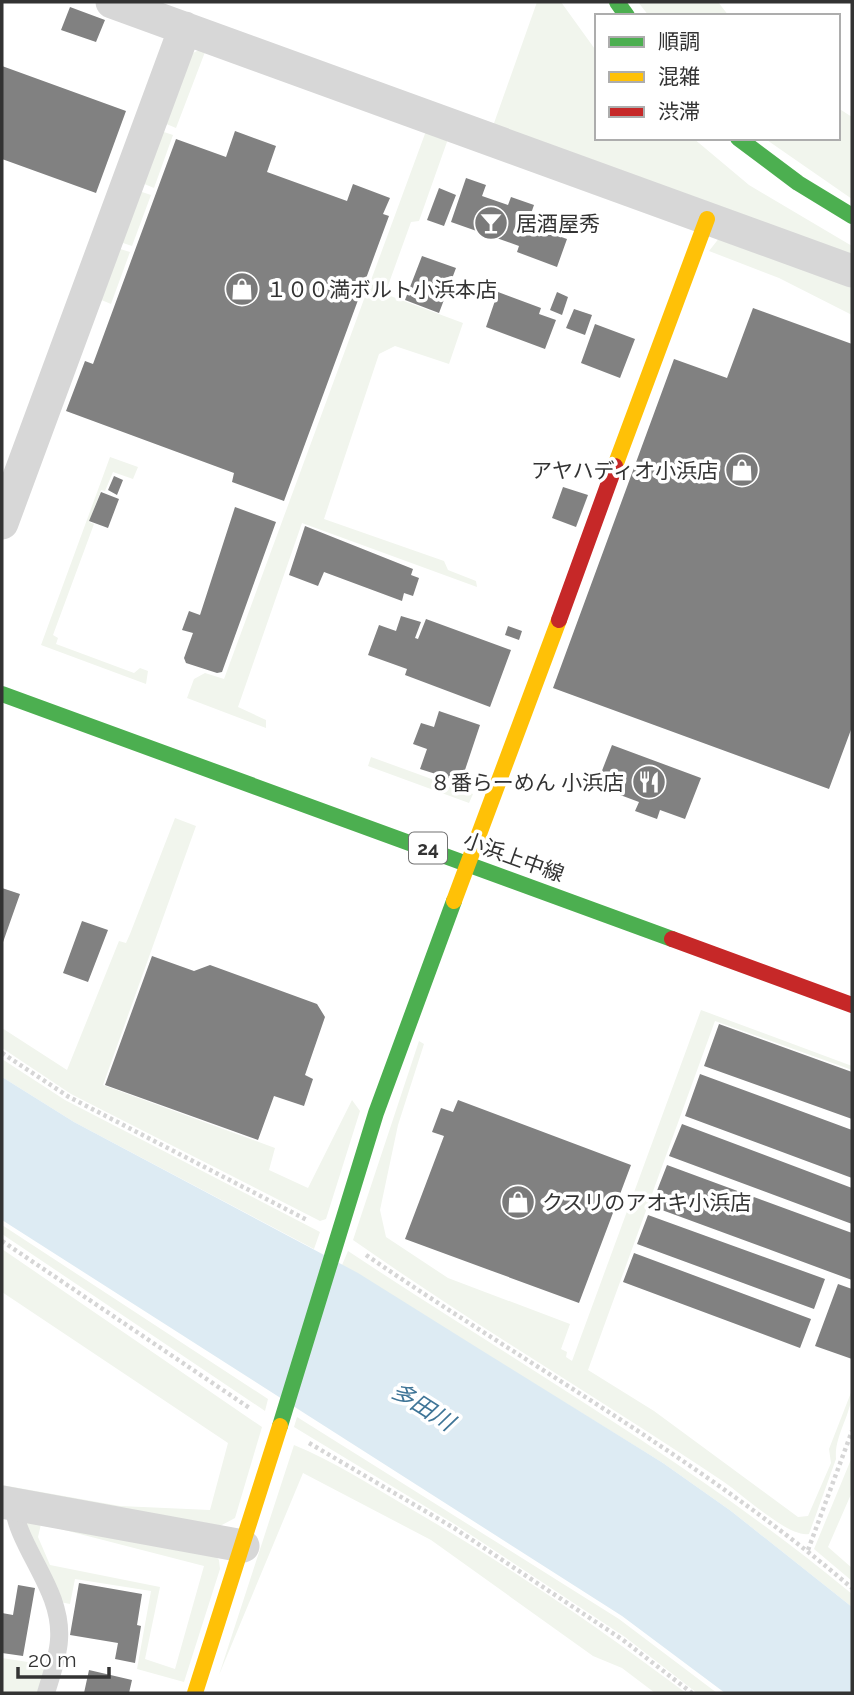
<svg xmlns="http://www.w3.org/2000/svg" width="854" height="1695" viewBox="0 0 854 1695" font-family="Raleway,'Noto Sans JP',sans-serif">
<rect width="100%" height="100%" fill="#fff"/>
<path fill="#f1f5ed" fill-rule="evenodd" d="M537 2H561L597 52V138H693L749 185 852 246V259L493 126Z
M638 2H718L729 16H649Z
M199 50 205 52 176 128 164 123 189 55Z
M838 108 852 117V199L764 138H838Z
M161 131 173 135 154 188 142 183Z
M426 131 448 139 419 221 411 222 385 294 463 323 449 364 395 346 379 354 324 519 444 561 448 570 476 581 477 587 302 523 238 707 266 720V728L187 698 194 679 205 673 224 679Z
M139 191 151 195 132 246 120 242Z
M720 237 852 283V315L779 278 709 251Z
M117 248 130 252 111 304 99 299Z
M110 457 138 467 133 479 113 472 105 491 101 490 89 522 94 524 53 635 58 638 56 644 134 673 140 668 148 671 146 684 41 645Z
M371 757 473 794 469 803 368 766Z
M175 818 196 826 103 1085 275 1148 269 1170 308 1188 352 1100 360 1111 326 1219 320 1221 71 1094 2 1048V1028L67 1070 119 941 126 943 130 934Z
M701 1010 852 1066V1070L715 1021 588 1370 654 1411 798 1517 808 1516 831 1463 829 1449 852 1390C852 1415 834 1435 836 1459L809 1534C789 1538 743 1495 724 1482 602 1400 474 1325 353 1240L419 1041 424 1044 398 1125 380 1210 386 1237 448 1278 570 1324 561 1349 567 1352 566 1357 572 1361Z
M2 1059 65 1100 320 1232 314 1249 74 1122 2 1077Z
M2 1225 268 1399 265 1411 2 1234Z
M2 1249 262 1427 235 1518 220 1526 2 1492V1485L120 1506 210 1510 228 1443 2 1292Z
M348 1251C517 1363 695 1464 852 1594V1607L731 1511 663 1463 342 1265Z
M297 1417 619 1619 717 1693H697L625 1637 456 1525 294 1427Z
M294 1445C333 1461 369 1484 406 1506 503 1562 597 1626 686 1693H655L622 1668 593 1656 431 1540 303 1473 219 1675Z
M852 1457V1492L828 1547 852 1568V1581L814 1549Z
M23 1512 211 1551 219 1560 220 1569 184 1682 137 1669 151 1591 75 1579 70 1604 60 1602 24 1522ZM41 1524 204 1566 175 1669 145 1659 160 1587 50 1565 38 1537Z
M2 1658 47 1665 40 1693H2Z"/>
<path fill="#ddebf3" d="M2 1077 74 1122 358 1273 481 1350 663 1463 731 1511 852 1607V1693H725L622 1616 2 1220Z"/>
<path fill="#818181" d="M70 7 105 20 96 42 61 30Z
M2 66 126 111 96 193 2 159Z
M235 131 276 146 267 172 347 201 353 184 390 198 383 214 389 216 284 501 232 482 234 473 66 411 85 361 93 364 176 139 226 157Z
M466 178 486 185 482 196 508 205 511 197 534 205 527 225 567 239 557 267 517 252 519 246 451 222Z
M439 188 456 195 444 226 427 220Z
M422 256 456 268 439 313 405 300Z
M498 292 541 308 539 314 556 320 545 349 486 327Z
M557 292 568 297 562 315 550 310Z
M753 308 852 344V727L829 789 553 688 674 359 727 378Z
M574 309 592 315 585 335 566 328Z
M595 324 635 339 620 378 581 363Z
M114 476 123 480 117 495 108 490Z
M563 487 588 495 576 527 552 518Z
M101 492 119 499 108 528 89 521Z
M235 507 276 522 222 672 217 673 186 663 184 658 193 633 182 630 189 611 200 615Z
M305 526 413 569 411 575 419 578 413 596 404 593 402 601 324 572 318 586 289 575Z
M401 616 421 622 415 638 418 639 426 619 511 650 490 707 405 675 407 669 368 655 379 625 396 631Z
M508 626 522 631 519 640 505 635Z
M439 711 480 725 461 782 420 769 427 749 413 744 421 723 434 727Z
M612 745 701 778 685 819 660 810 657 819 635 811 639 802 596 786Z
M2 888 20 894 2 945Z
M82 921 108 930 88 982 63 973Z
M152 956 194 971 210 965 317 1004 325 1017 305 1075 313 1079 304 1106 274 1096 258 1140 105 1085Z
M719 1024 852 1072V1119L704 1066Z
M700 1074 852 1130V1178L685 1116Z
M458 1100 631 1165 579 1303 405 1239 444 1136 432 1132 441 1108 453 1112Z
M682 1124 852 1188V1224L669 1156Z
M667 1165 852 1233V1280L651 1206Z
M648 1215 825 1279 814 1309 637 1244Z
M634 1253 811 1319 800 1348 623 1282Z
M838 1284 852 1289V1359L815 1346Z
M79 1583 142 1594 137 1625 141 1626 135 1663 115 1659 118 1643 70 1635Z
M18 1585 35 1588 23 1656 2 1653V1613L13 1615Z
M89 1670 132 1680 129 1693H84Z"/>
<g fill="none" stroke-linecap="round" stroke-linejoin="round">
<path stroke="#d6d6d6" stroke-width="4.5" stroke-dasharray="3.5 3.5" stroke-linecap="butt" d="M2 1053 69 1097 307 1220
M2 1241 251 1409
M366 1255C528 1366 702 1460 852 1588
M309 1443 454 1528 623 1640 692 1693
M808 1550 852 1431"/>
<path stroke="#d7d7d7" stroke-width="18" d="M12 1501C18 1550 63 1589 59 1640 58 1657 51 1676 46 1693"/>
<path stroke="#d7d7d7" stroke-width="33" d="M112 2 852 271
M2 523 185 28
M2 1502 243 1546"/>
<path stroke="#4caf50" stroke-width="16" d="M617 2 627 16
M738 138 798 183 852 216
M2 694 672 939
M280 1426 376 1113 454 901"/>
<path stroke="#ffc107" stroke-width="16" d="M615 466 707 219
M454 901 559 620
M195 1693 280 1426"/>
<path stroke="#c62828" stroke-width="16" d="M559 620 615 466
M672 939 852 1005"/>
</g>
<defs>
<g id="bar-disc" transform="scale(1.75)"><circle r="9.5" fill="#7a7a7a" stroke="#fff"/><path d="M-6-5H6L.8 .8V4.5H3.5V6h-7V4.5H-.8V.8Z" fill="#fff"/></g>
<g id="shop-disc" transform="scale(1.75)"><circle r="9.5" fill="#7a7a7a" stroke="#fff"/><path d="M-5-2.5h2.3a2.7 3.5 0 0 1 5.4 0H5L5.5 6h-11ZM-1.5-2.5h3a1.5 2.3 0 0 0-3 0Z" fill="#fff"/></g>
<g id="restaurant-disc" transform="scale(1.75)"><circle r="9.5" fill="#7a7a7a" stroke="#fff"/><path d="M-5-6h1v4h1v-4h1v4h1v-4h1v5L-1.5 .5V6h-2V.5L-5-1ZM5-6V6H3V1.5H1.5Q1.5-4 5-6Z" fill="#fff"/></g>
</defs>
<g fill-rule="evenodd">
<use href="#bar-disc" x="491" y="223"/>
<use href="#shop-disc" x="242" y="289"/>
<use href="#shop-disc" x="742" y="470"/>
<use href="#restaurant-disc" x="649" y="782"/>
<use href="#shop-disc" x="518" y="1202"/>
</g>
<g text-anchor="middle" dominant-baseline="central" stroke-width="7" stroke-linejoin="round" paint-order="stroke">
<rect fill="#fff" stroke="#707070" stroke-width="2" x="409" y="832.5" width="38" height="31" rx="5"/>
<g font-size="19" font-weight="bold" fill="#333">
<text x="428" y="848">24</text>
</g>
<g font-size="21" fill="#333" stroke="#fff" text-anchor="start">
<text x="516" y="223">居酒屋秀</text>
<text x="266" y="289">１００満ボルト小浜本店</text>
<text x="718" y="470" text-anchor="end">アヤハディオ小浜店</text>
<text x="624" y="782" text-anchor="end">８番らーめん 小浜店</text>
<text x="542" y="1202">クスリのアオキ小浜店</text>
</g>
<g font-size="21" fill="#333" stroke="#fff">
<text transform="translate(514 857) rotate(20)">小浜上中線</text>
</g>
<g font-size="23" font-style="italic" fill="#3f7597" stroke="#fff">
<text transform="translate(423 1406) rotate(32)">多田川</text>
</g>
</g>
<rect width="854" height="1695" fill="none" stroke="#333333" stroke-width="7"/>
<rect x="595" y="14" width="245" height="126" fill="#ffffff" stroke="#adadad" stroke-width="2"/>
<rect x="609" y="37" width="35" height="10" fill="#4caf50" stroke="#adadad" stroke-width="2"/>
<text x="658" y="49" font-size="21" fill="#333333">順調</text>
<rect x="609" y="72" width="35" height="10" fill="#ffc107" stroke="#adadad" stroke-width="2"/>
<text x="658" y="84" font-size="21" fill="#333333">混雑</text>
<rect x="609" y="107" width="35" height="10" fill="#c62828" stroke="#adadad" stroke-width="2"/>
<text x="658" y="119" font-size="21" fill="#333333">渋滞</text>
<path d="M18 1667v10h91v-10" fill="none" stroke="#333333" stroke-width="3.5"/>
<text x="28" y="1667" font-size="21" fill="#333333" stroke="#ffffff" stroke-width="5" paint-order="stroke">20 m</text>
</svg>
